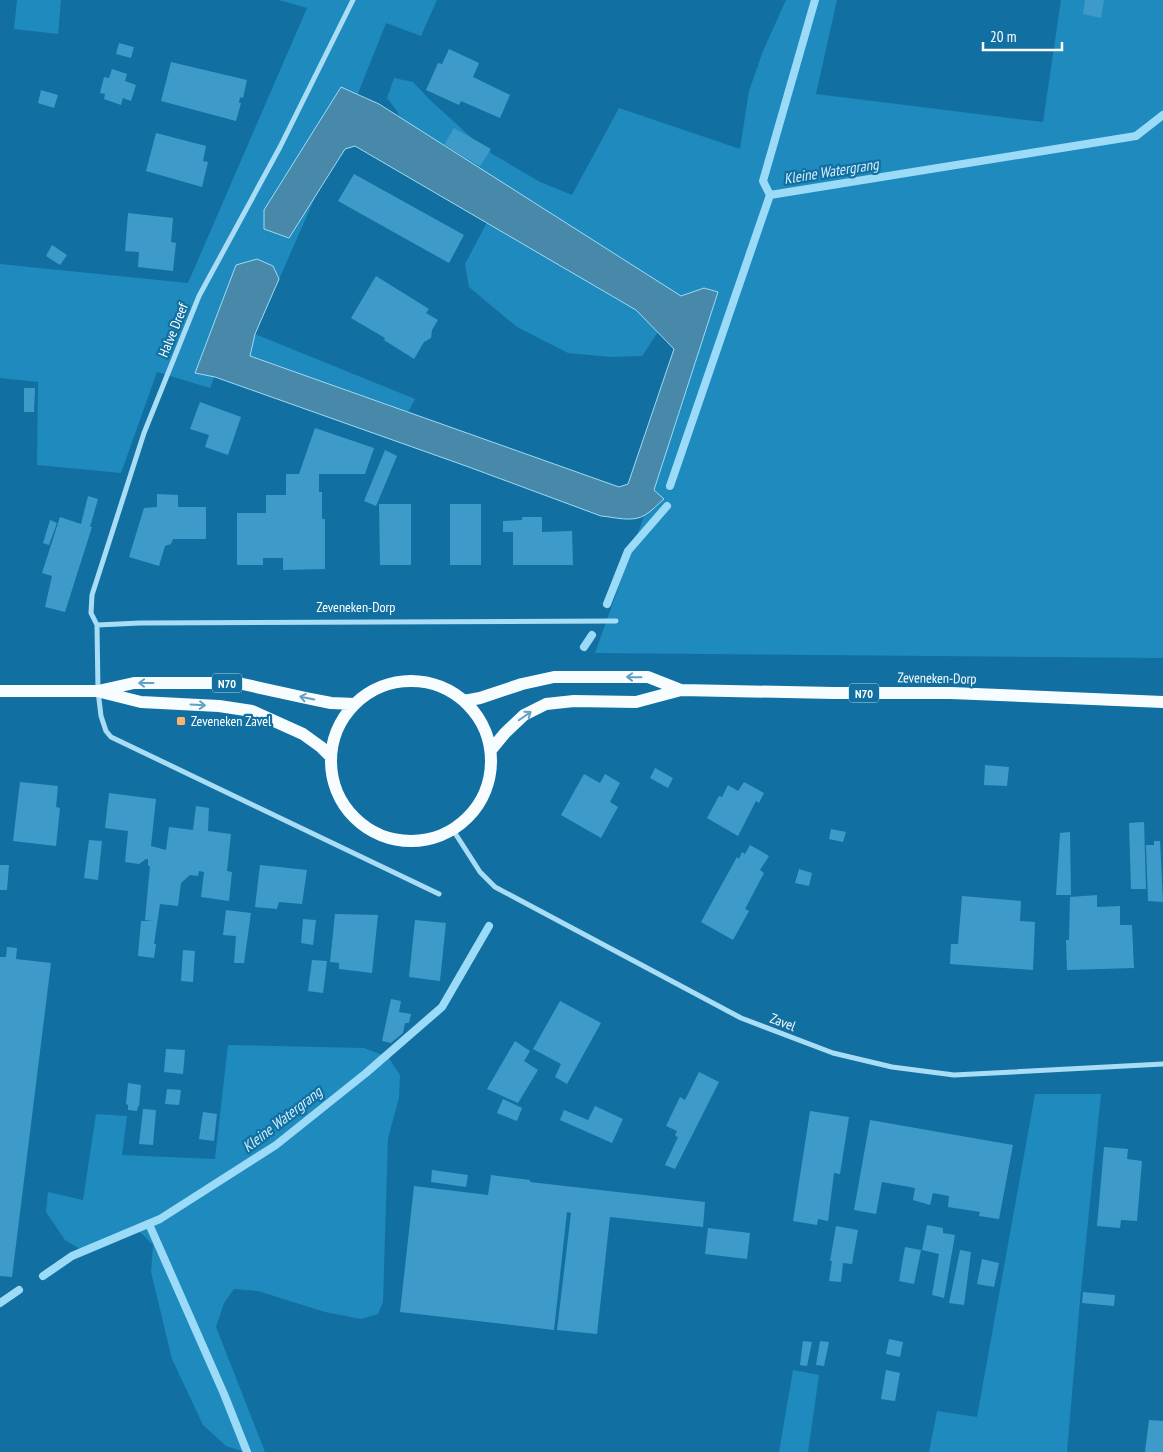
<svg xmlns="http://www.w3.org/2000/svg" width="1163" height="1452" viewBox="0 0 1163 1452" font-family="'PT Sans Narrow',sans-serif">
<rect width="100%" height="100%" fill="#1170a1"/>
<path fill="#1f8abe" d="M17 0H61L58 34 14 29Z
M279 0H437L421 36 386 23 334 154 255 334 415 399 408 412 226 348 210 388 157 372 121 473 37 465 38 382 0 378V264L188 283 307 8Z
M786 0H837L816 94 1043 122 1061 0H1163V658L595 653 644 516 663 499 654 490 718 292 704 288 682 296 642 356 611 357 568 353 517 327 469 287 465 264 491 215 406 130 397 111 387 98 394 78 413 82 429 99 484 149 540 182 572 195 619 108 740 149 749 91 763 51Z
M228 1045 364 1048 388 1057 400 1075 399 1098 388 1138 383 1302 378 1314 361 1319 325 1312 258 1291 234 1289 224 1303 216 1327 265 1452H245L226 1446 203 1425 172 1359 151 1272 153 1245 137 1229 112 1237 98 1246 85 1252 65 1240 46 1212 48 1192 83 1200 96 1114 127 1116 122 1155 215 1159Z
M1035 1094H1101L1080 1300 1067 1452H929L937 1411 977 1417Z
M793 1370 819 1375 808 1452H779Z"/>
<path fill="#4889aa" stroke="#9bdbf8" d="M341 87 379 104 681 296 704 288 718 292 654 490 664 499C658 504 652 511 645 515 633 523 614 517 601 516L466 466 215 377 195 373 236 265 257 259 273 266 279 279 255 334 250 356 619 487 628 484 674 349 636 310 355 146 345 149 289 238 264 229V210Z"/>
<g fill="none" stroke-linecap="round" stroke-linejoin="round">
<path stroke="#9bdbf8" stroke-width="8" d="M770 195 763 181 815 0
M670 486 770 195 1136 136 1163 115
M607 604 628 551 667 506
M584 647 592 635
M149 1224 224 1394 247 1452
M43 1276 72 1256 160 1219 276 1145 366 1073 442 1007 489 926
M0 1303 19 1290"/>
</g>
<path fill="#3e9bc9" d="M1085 0H1104L1101 18 1083 14Z
M119 43 134 47 131 58 116 54Z
M449 49 479 63 473 77 510 95 500 118 461 101 459 105 426 90 438 63 442 64Z
M171 62 247 80 243 98 240 97 239 103H241L236 121 161 101Z
M112 69 127 74 125 81 136 85 131 101 123 98 121 105 104 99 105 94 100 93 104 77 109 78Z
M41 90 58 95 54 108 38 103Z
M454 128 491 149 480 166 444 145Z
M156 133 206 146 203 161 208 162 202 187 146 171Z
M354 174 464 235 449 263 338 201Z
M128 213 173 218 171 242 176 243 173 271 138 267 139 252 125 251Z
M52 245 67 255 60 265 46 256Z
M376 276 429 309 426 313 438 320 432 330 431 338 424 342 414 359 384 340 385 338 351 318Z
M24 388H35L34 412H24Z
M200 402 241 417 228 455 205 447 209 435 190 429Z
M315 428 374 448 365 474H319V492H322V519H325V569L283 570V558H263V565H237V513H266V495H286V474H299Z
M385 450 397 456 376 506 364 501Z
M157 494 178 495V507H206V539H173L171 544 165 546 159 566 129 557 144 508 157 507Z
M88 496 98 499 90 527H92L65 612 45 607 52 576 42 573 60 517 81 524Z
M379 504H411V565H380Z
M450 504H481V565H450Z
M522 517H542V532L572 531 573 565H513V532H503V521L522 520Z
M50 520 57 523 49 545 43 543Z
M985 765 1009 767 1007 786 984 785Z
M655 768 673 778 668 788 650 778Z
M584 774 600 783 605 774 620 783 610 802 618 807 601 838 561 815Z
M20 782 58 786 56 807 60 808 56 846 13 841Z
M744 782 764 793 759 803 756 801 738 836 707 818 719 796 722 797 728 785 738 791Z
M109 793 156 799 151 846 166 850 169 827 193 830 196 806 209 808 208 831 231 834 227 871 232 872 229 901 201 897 204 872 199 871 198 876 190 875 181 883 178 906 160 904 154 944H156L154 958 138 956 141 921H153L145 920 150 866H148V859H146L139 864 125 862 128 831 105 828Z
M1144 822 1146 889H1131L1129 823Z
M831 829 846 832 843 842 829 839Z
M1070 832 1071 895H1056L1060 833Z
M89 840 102 841 98 880 84 878Z
M1154 841H1160L1163 902 1148 901 1146 845H1154Z
M750 845 769 856 760 870 764 873 745 909 749 911 733 940 701 922 737 857 739 859 742 852 745 854Z
M0 865H9L7 890H0Z
M260 865 307 870 302 904 279 902 277 909 255 907Z
M799 869 812 873 809 886 795 883Z
M1097 895V907L1120 906V925H1132L1134 968 1067 970 1066 940H1069L1070 897Z
M962 896 1021 901 1020 921 1035 922 1033 970 950 964 951 944H958Z
M226 910 251 913 244 963H234L236 936 223 935Z
M335 914 378 915 372 973 339 969V963L330 962Z
M303 919 316 920 313 945 301 943Z
M415 920 446 923 440 981 409 977Z
M7 947 17 948 16 959 51 963 12 1277 0 1276V957H6Z
M183 950 195 951 193 982 181 981Z
M312 960 327 961 323 993 308 991Z
M391 999 401 1001 399 1012 411 1014 409 1023H405L403 1033 391 1043 382 1041Z
M560 1001 601 1023 567 1084 555 1077 561 1064 533 1049Z
M515 1041 530 1051 524 1061 538 1070 518 1103 487 1089Z
M166 1049 185 1050 183 1074 164 1072Z
M699 1072 719 1082 675 1169 665 1165 678 1137 675 1136 677 1131 666 1126 680 1097 685 1100Z
M128 1083 141 1085 139 1106H138L137 1111 128 1110V1105L126 1104Z
M167 1089 181 1090 179 1105 165 1104Z
M503 1099 522 1108 517 1121 497 1113Z
M595 1106 623 1119 612 1143 560 1120 564 1110 588 1120Z
M143 1109 156 1110 153 1145 139 1144Z
M810 1111 849 1117 840 1174 834 1173 828 1221 818 1219 817 1225 793 1221Z
M203 1112 217 1114 214 1141 199 1139Z
M870 1120 1013 1145 999 1219 979 1216 980 1212 948 1207 949 1196 933 1193 930 1205 913 1200 915 1188 882 1182 876 1214 854 1210Z
M1104 1147 1128 1149 1127 1159 1142 1161 1137 1221 1121 1220 1120 1228 1097 1226Z
M432 1170 468 1175 466 1187 431 1182Z
M491 1175 530 1180V1182L705 1202 703 1227 610 1217 597 1334 557 1330 571 1213 567 1212 554 1330 400 1312 414 1186 488 1195Z
M927 1225 943 1228V1233L955 1235 944 1298 932 1295 939 1254 922 1250Z
M836 1226 858 1230 852 1264 843 1263 841 1282 829 1281 832 1261H830Z
M708 1228 750 1233 747 1259 705 1254Z
M905 1247 921 1250 914 1284 899 1281Z
M960 1250 971 1252 964 1305 949 1303Z
M982 1259 999 1263 994 1287 977 1284Z
M1083 1292 1115 1295 1114 1306 1082 1303Z
M889 1339 903 1342 900 1357 886 1354Z
M803 1341 812 1342 807 1366 800 1365Z
M820 1341 829 1342 824 1366 816 1365Z
M886 1370 900 1373 895 1401 881 1399Z
M1149 1420 1163 1421V1452H1145Z"/>
<g fill="none" stroke-linecap="round" stroke-linejoin="round">
<path stroke="#a9ddf5" stroke-width="5" d="M353 0 280 147 199 296 144 433 92 595 91 613 97 625 98 691 101 716 106 731 111 737 439 894
M97 625 140 623 616 621
M453 830 480 872 495 887 741 1018 833 1053 892 1067 954 1075 1163 1064"/>
<path stroke="#f7fcff" stroke-width="12" d="M331 761a80 80 0 1 1 160 0a80 80 0 1 1-160 0Z
M0 691H98L134 683H238L306 698 331 703 355 704
M101 692 141 702 219 706 252 711 303 734 321 747 331 757
M464 701 480 698 522 684 554 677H648L681 690
M491 750 505 733 524 715 546 704 574 701 636 702 681 690 834 693H951L1163 702"/>
</g>
<defs><path id="oneway-shaft" d="M-6 0H5M1.5-3L5.5 0L1.5 3" fill="none" stroke-width="1.6" stroke-linecap="round" stroke-linejoin="round" transform="scale(1.25)"/></defs>
<g stroke="#62a1c2">
<use href="#oneway-shaft" transform="translate(634 677) rotate(-179)"/>
<use href="#oneway-shaft" transform="translate(146 683) rotate(180)"/>
<use href="#oneway-shaft" transform="translate(307 698) rotate(-169)"/>
<use href="#oneway-shaft" transform="translate(198 705) rotate(3)"/>
<use href="#oneway-shaft" transform="translate(525 716) rotate(-35)"/>
</g>
<rect fill="#ffb46d" stroke="#1170a1" stroke-width="2" x="176" y="716" width="10" height="10" rx="2.5"/>
<g text-anchor="middle" dominant-baseline="central" stroke-width="4.5" stroke-linejoin="round" paint-order="stroke">
<g fill="#1170a1" stroke="#b8d4e3" stroke-width="1">
<rect x="212" y="673.5" width="30" height="19" rx="4"/>
<rect x="849" y="683.5" width="30" height="19" rx="4"/>
</g>
<g font-size="12" font-weight="bold" fill="#fff">
<text x="227" y="683">N70</text>
<text x="864" y="693">N70</text>
</g>
<g font-size="14" fill="#fff" stroke="#1170a1">
<text transform="translate(173 330) rotate(-68)">Halve Dreef</text>
<text x="356" y="607">Zeveneken-Dorp</text>
<text transform="translate(937 678) rotate(1)">Zeveneken-Dorp</text>
<text transform="translate(783 1022) rotate(21)">Zavel</text>
</g>
<g font-size="14" fill="#fff" stroke="#1170a1" text-anchor="start">
<text x="191" y="721">Zeveneken Zavel</text>
</g>
<g font-size="15" font-style="italic" fill="#d3effd" stroke="#1170a1">
<text transform="translate(831 171) rotate(-9)">Kleine Watergrang</text>
<text transform="translate(282 1119) rotate(-38)">Kleine Watergrang</text>
</g>
</g>
<path d="M983 42v8h79v-8" fill="none" stroke="#ffffff" stroke-width="2.5"/>
<text x="990" y="42" font-size="15" fill="#ffffff" stroke="#1170a1" stroke-width="4" paint-order="stroke">20 m</text>
</svg>
